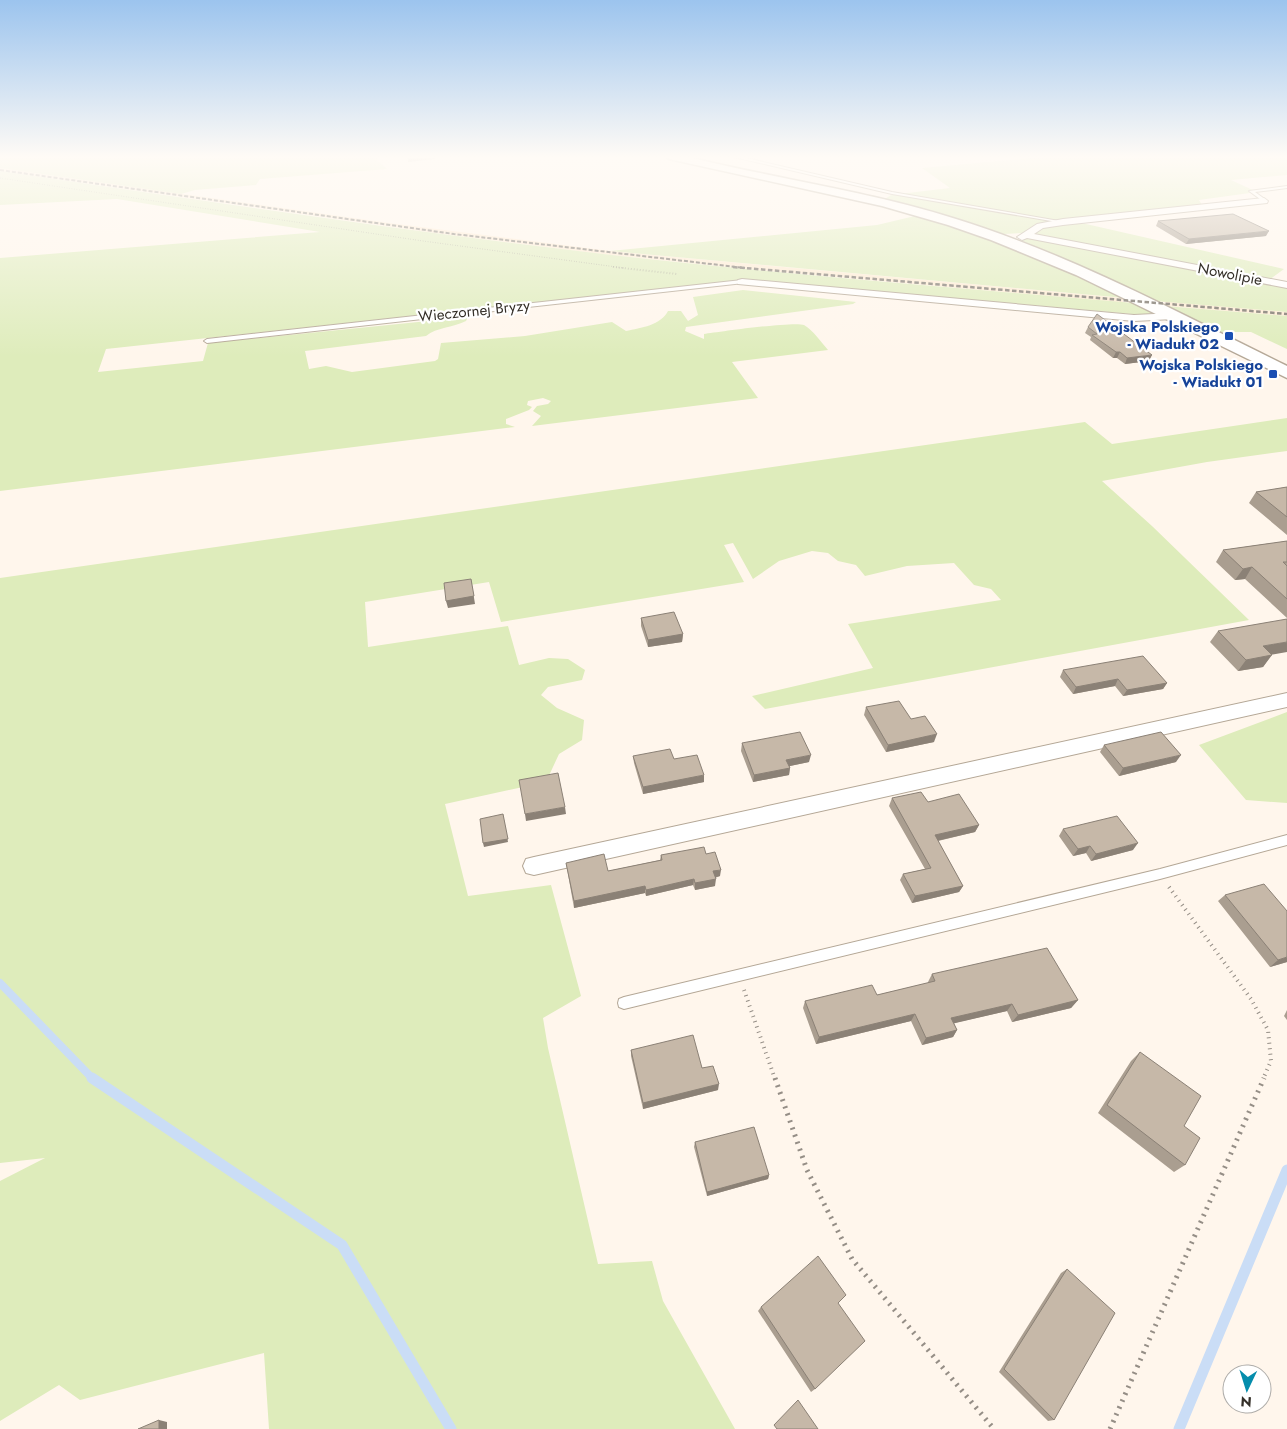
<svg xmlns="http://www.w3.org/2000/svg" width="1287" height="1429" viewBox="0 0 1287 1429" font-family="Jost,sans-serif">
<rect width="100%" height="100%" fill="#fff6ec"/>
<path fill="#feebd3" d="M0 168 389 223 610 251 1122 298 1123 302 1127 303 738 268 601 254 435 233 0 171Z
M1161 301 1287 312V316L1168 306 1167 303Z"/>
<path fill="#deecbb" d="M0 157H377L378 161 387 169 260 179 256 185 195 190 181 194 0 168Z
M1043 157H1287V175L1231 180 1257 192 1199 200 1202 205 1064 219 1284 269 1265 283 1287 288V312L1155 301 1072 262 1022 241 1021 239 1028 238 1023 233 1004 234 885 199 891 195 950 188 922 168Z
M0 171C201 200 401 231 603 254 779 274 957 288 1134 303L1152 313 1143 315 744 280 106 349 98 372 203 361 208 343 468 317 466 321C452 328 437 327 426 336L305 351 309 369 326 366 352 372 435 361 438 359 441 343 525 336 612 322 626 331C641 328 661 325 668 311H681L688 321 698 315 693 297 743 290 856 302 853 304 686 327 685 331 704 339V334C719 332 794 321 804 325 813 330 821 342 828 350L732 362 758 398 532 426 541 416 533 411 537 406 548 404 551 401 543 398 528 401 527 405 532 407 529 410 506 419V424L515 427 0 491V258L320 232 117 199 0 205Z
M915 216C988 236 1057 266 1125 298L610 251 877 225Z
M1165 306 1287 316V349L1251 332H1220Z
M1287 418V451L1207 462 1102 481 1152 526 1249 620 765 709 752 696 873 668 848 624 1001 600 991 589 974 585 954 563 907 566 865 576 856 565 838 561 828 553 812 551 779 561 753 579 733 543 724 545 744 582 501 622 489 582 365 602 368 647 508 626 519 665 549 658 568 659 585 670 582 680 548 687 541 695 557 708 584 720 582 740 559 754 546 782 445 804 468 896 551 885 581 996 543 1018 548 1048 598 1264 652 1261 663 1301 735 1429H269L264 1353 80 1400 59 1385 0 1421V1181L45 1158 0 1163V578L1085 422 1112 444Z
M1287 712V803L1246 800 1199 745Z"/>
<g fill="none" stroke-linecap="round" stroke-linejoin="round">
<path stroke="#caddf6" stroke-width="8" d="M0 983 93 1079"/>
<path stroke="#caddf6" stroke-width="11" d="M92 1078 342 1245 451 1429
M1179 1429 1287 1170"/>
<g stroke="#b4a796" stroke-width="2">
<path id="service" d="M734 157H742L892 192 1065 222 1063 223 892 194Z
M1287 186V188L1255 192 1266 200 1264 202 1249 191Z
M742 280 744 281V283L207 343 204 341 207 339Z
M1287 835V845L1160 879 624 1009 619 1007 618 1003 619 999 624 997 1160 869Z"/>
</g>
<g stroke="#b4a796" stroke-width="2">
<path id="minor" d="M1264 198 1268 201 1267 203 1063 225 1043 228 1034 234 1287 282V288L1027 238 1022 240 1017 237 1037 224 1063 219Z
M742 279 1134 315 1174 313 1180 316 1174 319 1134 321 738 284 737 282 738 280Z
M1287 693V707L534 875 526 873 523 866 526 859 534 857Z"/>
</g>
<g stroke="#b4a796" stroke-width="3">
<path id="secondary" d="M667 157H688C777 179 869 191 956 219 1072 255 1179 313 1287 366V378L1076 275 991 240 948 225 882 206 669 159Z"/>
</g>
<path stroke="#958e86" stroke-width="1" stroke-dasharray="0.5 2" stroke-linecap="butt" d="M0 178 423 241 624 268"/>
<path stroke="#958e86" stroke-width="2" stroke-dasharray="0.5 2.5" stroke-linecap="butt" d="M613 267 677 274"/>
<path stroke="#958e86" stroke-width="4" stroke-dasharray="1 4.5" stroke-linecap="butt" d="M1169 887 1251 999 1268 1030 1271 1061 1263 1079
M744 990 775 1079"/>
<path stroke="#958e86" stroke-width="5" stroke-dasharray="2 5.5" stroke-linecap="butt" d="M775 1078 807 1170 852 1259 994 1429
M1110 1429 1264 1078"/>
<use href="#service" fill="#fff" fill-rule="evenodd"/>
<use href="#minor" fill="#fff" fill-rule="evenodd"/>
<use href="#secondary" fill="#fff" fill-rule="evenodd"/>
<path stroke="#7a746b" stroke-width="2" stroke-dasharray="4 2" stroke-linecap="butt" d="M0 170 454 234 745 268"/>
<path stroke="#7a746b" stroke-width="2.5" stroke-dasharray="4.5 2.5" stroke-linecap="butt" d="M733 267 1287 314"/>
</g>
<path fill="#aa9e90" d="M1158 221 1266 236 1186 244 1156 226Z
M1088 327 1149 361 1125 364 1117 358H1113L1090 340 1091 337 1085 333Z
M1287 487V535L1249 503 1256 492Z
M1287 541V618L1245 579 1235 580 1216 562 1223 550Z
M641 618 683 634 682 642 648 647 641 626Z
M1218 631 1271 655 1263 667 1238 671 1210 642Z
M1063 670 1167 683 1163 689 1123 696 1115 686 1073 694 1060 677Z
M866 707 911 719 934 742 886 752 864 715Z
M742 743 809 762 790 766 789 775 753 782 741 751Z
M1104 745 1176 762 1119 776 1100 752Z
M633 756 674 759 704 782 643 794 634 763Z
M892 798 928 802 979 825 975 832 938 841 963 886 959 892 912 903 900 880 903 874 925 869 889 806Z
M1063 829 1133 850 1091 861 1086 853 1073 856 1059 836Z
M706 854 720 876 715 878V886L695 890 693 885 646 896 645 893 574 908 566 863 608 871 660 860 661 855Z
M1225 895 1287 962 1270 967 1218 901Z
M932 974 1078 1000 1071 1008 1012 1022 1007 1011 954 1023 957 1030 953 1037 922 1045 911 1021 816 1044 803 1008 805 1001 877 995 928 983V982Z
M1287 1010V1020L1284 1016Z
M631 1050 702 1068 718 1090 643 1109 631 1056Z
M1140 1052 1184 1126 1185 1165 1174 1172 1098 1113 1131 1061Z
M695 1142 769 1175 768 1179 707 1196 694 1147Z
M1067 1269 1054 1420 1048 1421 999 1372 1061 1273Z
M838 1303 815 1389 811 1392 758 1311 761 1307Z"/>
<path fill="#8b8176" d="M420 157H435V159L408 162V159Z
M1269 231 1266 236 1186 244 1189 239Z
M1116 352H1120L1117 358H1113Z
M1152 355 1149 361 1125 364 1127 358Z
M1252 567 1245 579 1235 580 1243 569Z
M471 579 475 604 448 608 446 601Z
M683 634 682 642 648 647V640Z
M1287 642V652L1254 658 1263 646Z
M1272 655 1263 667 1238 671 1246 660Z
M1118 679 1115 686 1073 694 1076 687Z
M1167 683 1163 689 1123 696 1127 690Z
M937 734 934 742 886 752 888 745Z
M811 755 809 762 785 767 786 760Z
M1181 755 1176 762 1119 776 1123 768Z
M790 768 789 775 753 782 754 775Z
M704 775V782L643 794V787Z
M565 807 566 814 526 821 525 814Z
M503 814 508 842 484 847 483 843Z
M979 825 975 832 932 842 935 835Z
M1138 843 1133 850 1091 861 1096 854Z
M1090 846 1086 853 1073 856 1078 849Z
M721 870 720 876 712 878 713 871Z
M694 879 693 885 646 896V890Z
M716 879 715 886 695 890V883Z
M645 886V893L574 908V901Z
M963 886 959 892 912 903 915 896Z
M1287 957V962L1270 967 1278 960Z
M1078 1000 1071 1008 1012 1022 1018 1015Z
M1012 1004 1007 1011 947 1025 951 1018Z
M915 1014 911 1021 816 1044 819 1037Z
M957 1030 953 1037 922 1045 926 1038Z
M719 1084 718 1090 643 1109V1103Z
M769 1175 768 1179 707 1196V1192Z
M159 1420 167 1422V1429H159Z"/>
<path fill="#c6b8a8" stroke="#8b8176" d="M407 157H420L408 159Z
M1233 214 1269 231 1189 239 1158 221Z
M1097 314 1152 355 1127 358 1120 352H1116L1092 335 1097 334 1088 327Z
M1287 487V517L1256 492Z
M1287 541V562H1283L1287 566V599L1252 567 1243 569 1223 550Z
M471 579 474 596 446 601 444 583Z
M674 612 683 634 648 640 641 618Z
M1287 619V642L1263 646 1272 655 1246 660 1218 631Z
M1143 656 1167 683 1127 690 1118 679 1076 687 1063 670Z
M899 701 911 719 925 716 937 734 888 745 866 707Z
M800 732 811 755 786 760 790 768 754 775 742 743Z
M1161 732 1181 755 1123 768 1104 745Z
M670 749 674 759 697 755 704 775 643 787 633 756Z
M558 773 565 807 525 814 519 780Z
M921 792 928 802 959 794 979 825 935 835 963 886 915 896 903 874 931 868 892 798Z
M503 814 508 839 483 843 480 819Z
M1117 816 1138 843 1096 854 1090 846 1078 849 1063 829Z
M704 847 706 854 715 852 721 870 713 871 716 879 695 883 694 879 646 890 645 886 574 901 566 863 604 854 608 871 662 860 661 855Z
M1264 884 1287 911V957L1278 960 1225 895Z
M1047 948 1078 1000 1018 1015 1012 1004 951 1018 957 1030 926 1038 915 1014 819 1037 805 1001 872 985 877 995 935 981 932 974Z
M693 1035 702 1068 713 1066 719 1084 643 1103 631 1050Z
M1140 1052 1201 1096 1184 1126 1200 1138 1185 1165 1107 1105Z
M754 1127 769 1175 707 1192 695 1142Z
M818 1256 846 1295 838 1303 865 1341 815 1389 761 1307Z
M1067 1269 1115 1313 1054 1420 1004 1369Z
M798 1400 818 1429H777L774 1425Z
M159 1420V1429H138Z"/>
<linearGradient id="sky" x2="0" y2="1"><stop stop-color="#9cc4ee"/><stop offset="0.44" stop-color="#fffbf6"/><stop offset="1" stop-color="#fffbf6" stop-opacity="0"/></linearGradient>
<rect width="1287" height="357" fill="url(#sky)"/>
<g fill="#1a4fb4" stroke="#fff" stroke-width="2">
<rect x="1224" y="331" width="10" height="10" rx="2.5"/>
<rect x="1268" y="369" width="10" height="10" rx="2.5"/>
</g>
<g text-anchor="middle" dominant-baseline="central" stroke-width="4.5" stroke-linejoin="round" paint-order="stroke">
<g font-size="15" fill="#342f28" stroke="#fff">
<text transform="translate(1230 274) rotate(11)">Nowolipie</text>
<text transform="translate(474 311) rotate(-6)">Wieczornej Bryzy</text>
</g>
<g font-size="15" font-weight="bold" fill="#164399" stroke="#fff" text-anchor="end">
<text x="1219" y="327">Wojska Polskiego<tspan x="1219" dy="17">- Wiadukt 02</tspan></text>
<text x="1263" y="365">Wojska Polskiego<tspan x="1263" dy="17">- Wiadukt 01</tspan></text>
</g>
</g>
<g transform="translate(1247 1389) rotate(184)"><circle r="24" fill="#ffffff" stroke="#aeaca9"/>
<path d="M0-4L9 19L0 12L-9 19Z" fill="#058dac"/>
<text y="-8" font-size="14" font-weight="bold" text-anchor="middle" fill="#342f28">N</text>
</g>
</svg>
